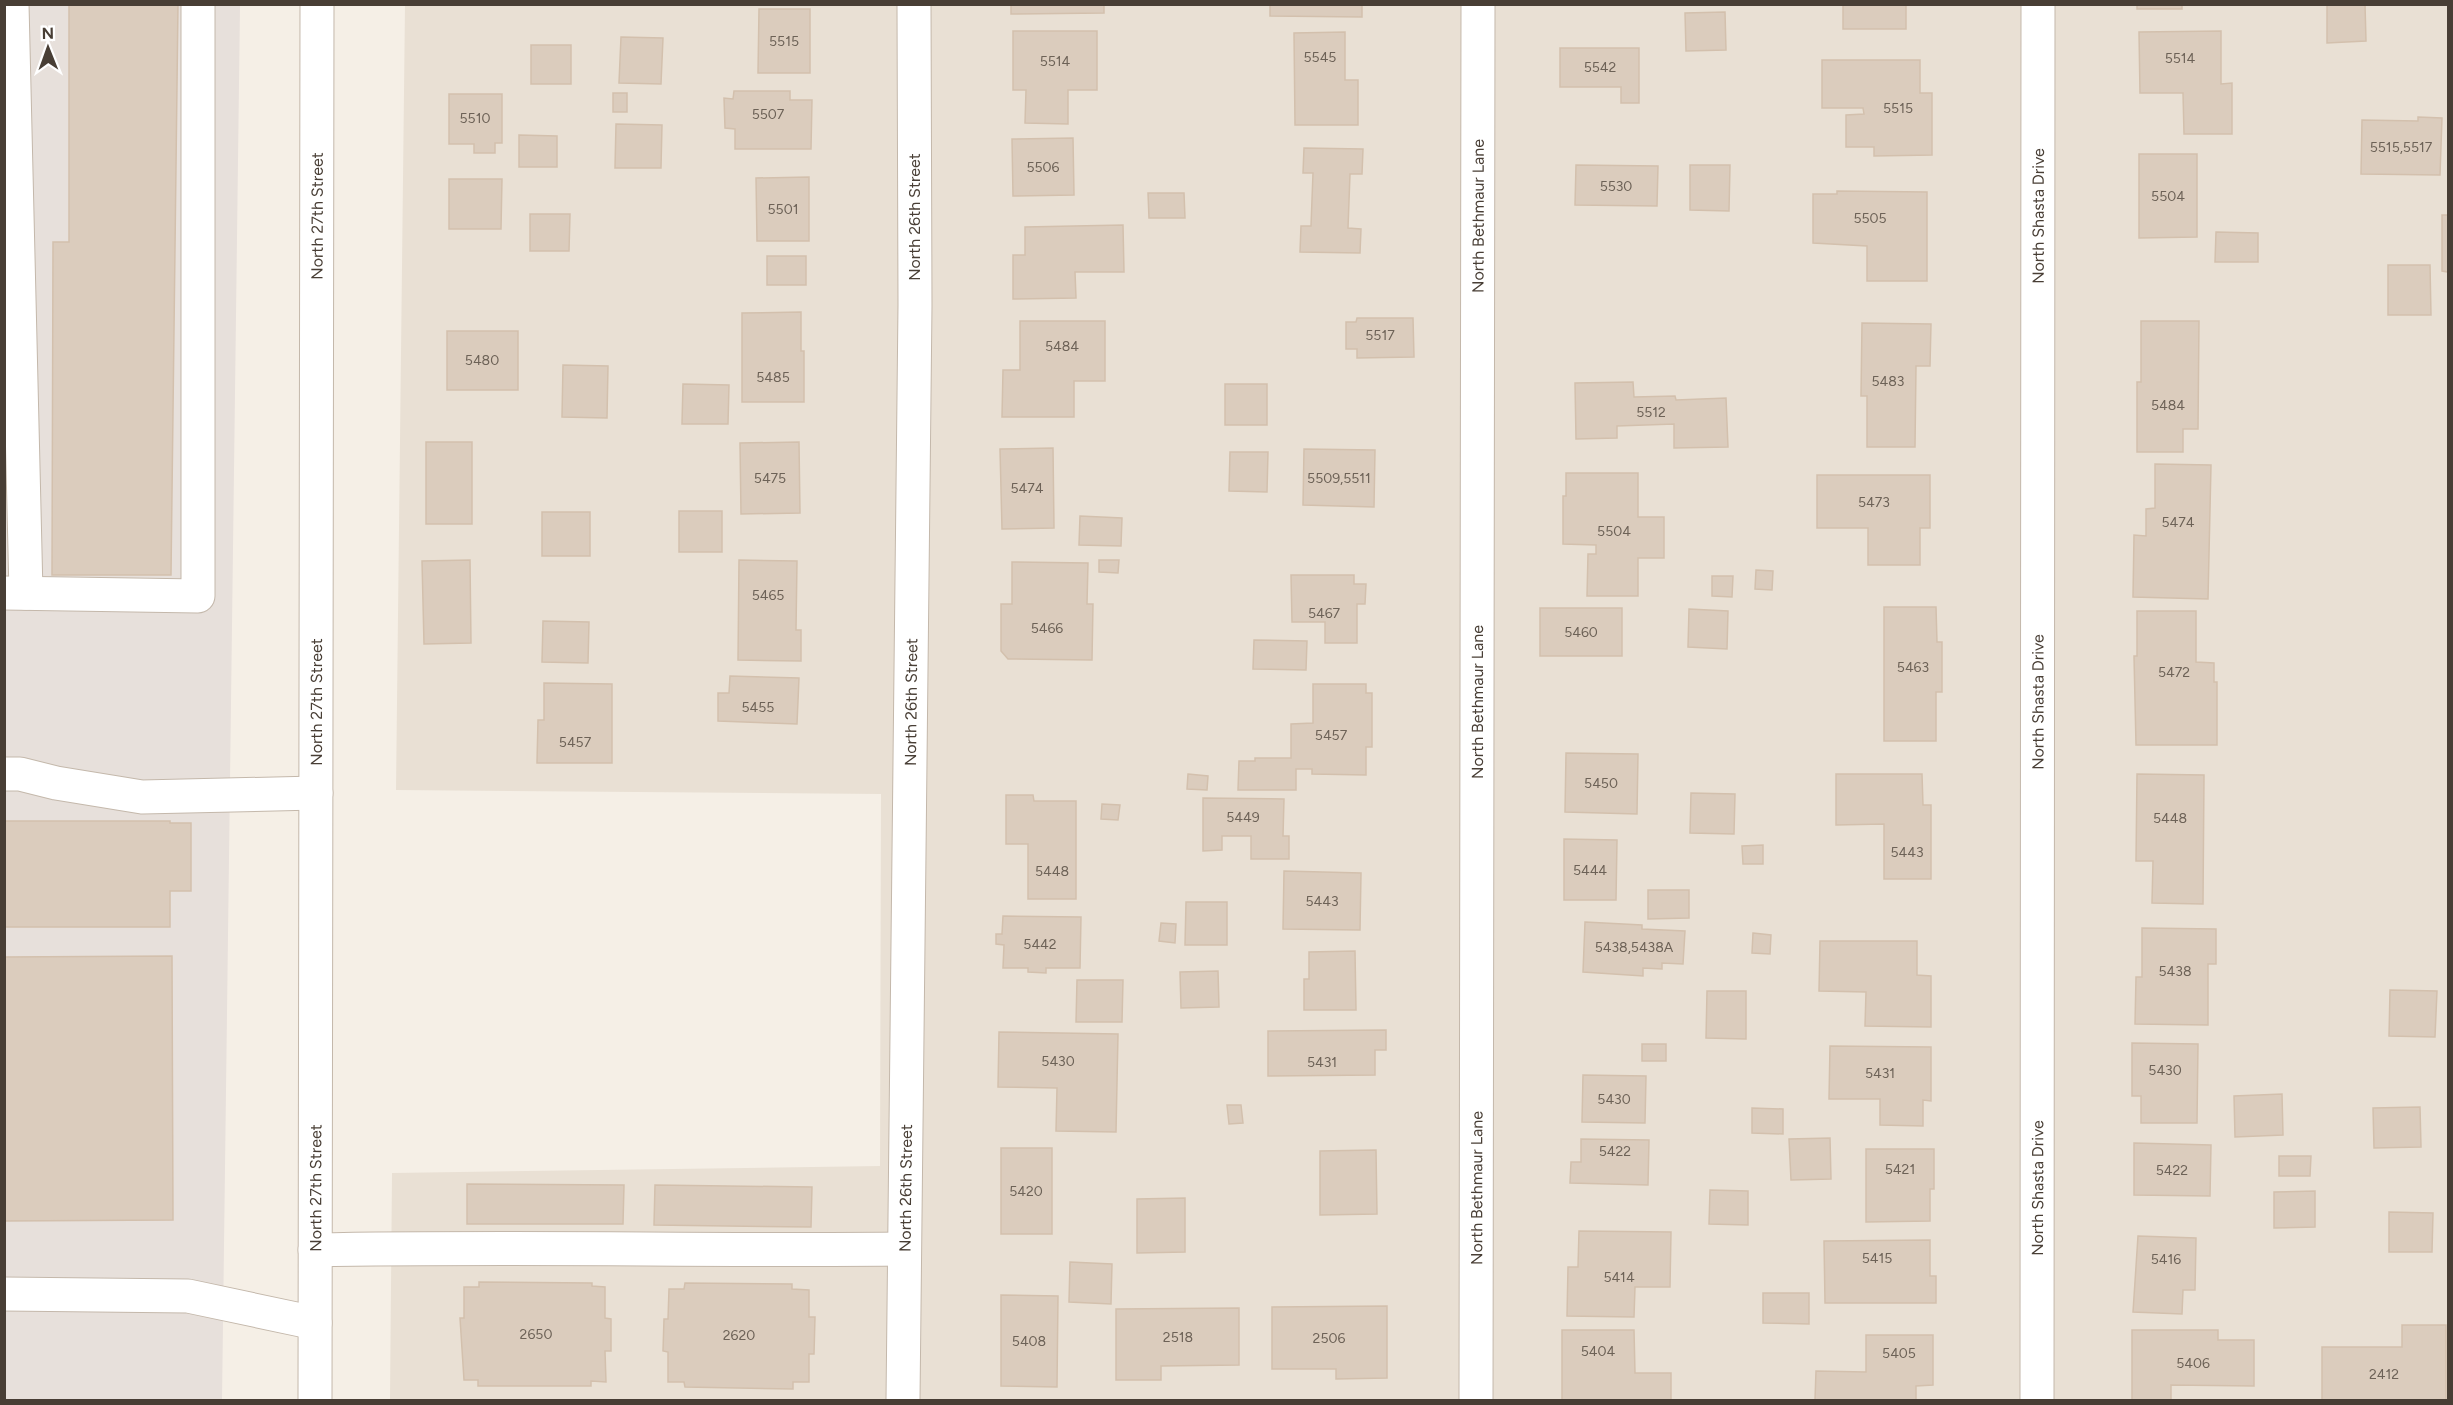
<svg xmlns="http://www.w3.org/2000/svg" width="2453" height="1405" viewBox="0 0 2453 1405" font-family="Figtree,sans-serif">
<rect width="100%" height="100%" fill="#f5efe6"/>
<path fill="#e9e0d4" d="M405 5H2448V1400H390L392 1173 880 1166 881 794 396 790Z"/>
<path fill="#e7e0db" d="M5 5H240L222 1400H5Z"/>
<path fill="#dbccbd" stroke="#d3c0ad" stroke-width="1.5" d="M69 4H178L171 575H52L53 242H69Z
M1011 4H1104V13L1011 14Z
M1270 4H1362V17L1270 16Z
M1843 4H1906V29H1843Z
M2137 4H2182V9H2137Z
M2327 4H2365L2366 41 2327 43Z
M759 9H810V73H758Z
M1725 12 1726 50 1686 51 1685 13Z
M1013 31H1097V90H1068V124L1025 123 1026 90H1013Z
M2221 31V84L2232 83V134H2184L2183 93H2140L2139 32Z
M1345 32V80H1358V125H1295L1294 33Z
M621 37 663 38 661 84 619 83Z
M531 45H571V84H531Z
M1560 48H1639V103H1621V87H1560Z
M1822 60H1920V93H1932V155L1874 156V147H1846V115L1864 114 1863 108H1822Z
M734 91H790V100H812L811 149H735V129L725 128 724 98 733 99Z
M613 93H627V112H613Z
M449 94H502V143H495V153H474V144H449Z
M2418 117 2442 118 2440 175 2361 174 2362 120 2418 121Z
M616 124 662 125 661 168H615Z
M519 135 557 136V167H519Z
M1073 138 1074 195 1013 196 1012 139Z
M1304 148 1363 149 1362 174H1350L1348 228 1361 229 1360 253 1300 252 1301 226H1311L1313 173H1303Z
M2139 154H2197V237L2139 238Z
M1576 165 1658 166 1657 206 1575 205Z
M1690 165H1730L1729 211 1690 210Z
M809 177V241H757L756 178Z
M449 179H502L501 229H449Z
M1837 191 1927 192V281H1867V246L1813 243V194H1837Z
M1148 193H1184L1185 218H1149Z
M530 214H570L569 251H530Z
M2442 215H2448V272L2442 271Z
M1123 225 1124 272H1075L1076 298 1013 299V255H1025V227Z
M2216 232 2258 233V262H2215Z
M767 256H806V285H767Z
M2388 265H2430L2431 315H2388Z
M801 312V351H804V402H742V313Z
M1357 318H1413L1414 357 1357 358V349H1346V322H1356Z
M1020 321H1105V381H1074V417H1002L1003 370H1020Z
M2141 321H2199L2198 429H2183V452H2137V382H2141Z
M1862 323 1931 324 1930 366H1916L1915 447H1867V396H1861Z
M447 331H518V390H447Z
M563 365 608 366 607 418 562 417Z
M1633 382 1634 397 1675 396 1676 400 1726 398 1728 447 1674 448V424L1617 426V438L1576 439 1575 383Z
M683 384 729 385 728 424H682Z
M1225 384H1267V425H1225Z
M426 442H472V524H426Z
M799 442 800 513 741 514 740 443Z
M1053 448 1054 528 1002 529 1000 449Z
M1304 449 1375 450 1374 507 1303 505Z
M1230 452H1268L1267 492 1229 491Z
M2155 464 2211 465 2208 599 2133 597 2134 535 2146 536V509L2155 508Z
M1566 473H1638V517H1664V558H1638V596H1587L1588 554H1596V545L1563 544V496H1566Z
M1817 475H1930V528H1920V565H1868V528H1817Z
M679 511H722V552H679Z
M542 512H590V556H542Z
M1080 516 1122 518 1121 546 1079 545Z
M470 560 471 643 424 644 422 561Z
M739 560 797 561 796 630H801V661L738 660Z
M1099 560H1119L1118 573 1099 572Z
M1012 562 1088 563 1087 604H1093L1092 660 1008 659 1001 651V604H1012Z
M1756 570 1773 571 1772 590 1755 589Z
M1291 575H1354V584H1366L1365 604H1357V643H1325V622H1292Z
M1712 576H1733L1732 597 1712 596Z
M1884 607H1936L1937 642H1942V692H1936V741H1884Z
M1540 608H1622V656H1540Z
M1689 609 1728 611 1727 649 1688 647Z
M2137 611H2196V662L2214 663V682H2217V745H2136L2134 656H2137Z
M543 621 589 622 588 663 542 662Z
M1254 640 1307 641 1306 670 1253 669Z
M730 676 799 678 797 724 718 721V693H729Z
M544 683 612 684V763H537L538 720H544Z
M1313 684H1366V693H1372V747H1366V775L1312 774V769H1296V790H1238L1239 761H1255V758H1291V724L1313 723Z
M1566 753 1638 754 1637 814 1565 812Z
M1188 774 1208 776 1207 790 1187 789Z
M1836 774H1922L1923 805H1931V879H1884V824L1836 825Z
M2137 774 2204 775 2203 904 2152 903 2153 861H2136Z
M1691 793 1735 794 1734 834 1690 833Z
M1006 795H1033L1034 801H1076V899H1028V844H1006Z
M1203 798 1284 799 1283 836H1289V859H1251V836H1222V850L1203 851Z
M1102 804 1120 805 1118 820 1101 819Z
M4 821H170V823H191V891H170V927H4Z
M1564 839 1617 840 1616 900H1564Z
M1763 845V864H1743L1742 846Z
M1284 871 1361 873 1360 930 1283 929Z
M1648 890H1689V918L1648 919Z
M1186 902H1227V945H1185Z
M1003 916 1081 917 1080 968H1046V973L1028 972V968H1003L1004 945 996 944V934H1002Z
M1585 922 1642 925V929L1685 931 1683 964 1662 963V969L1643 968V976L1583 972Z
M1161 923 1176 924 1175 943 1159 941Z
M2142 928 2216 929V964H2208V1025L2135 1024 2136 977H2142Z
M1753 933 1771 935 1770 954 1752 953Z
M1820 941H1917V975L1931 976V1027L1865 1026 1866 992 1819 991Z
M1355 951 1356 1010H1304V979H1309V952Z
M172 956 173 1220 4 1221V957Z
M1218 971 1219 1007 1181 1008 1180 972Z
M1077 980H1123L1122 1022H1076Z
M2390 990 2437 991 2435 1037 2389 1036Z
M1707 991H1746V1039L1706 1038Z
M1386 1030V1050H1375V1075L1268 1076V1031Z
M999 1032 1118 1034 1116 1132 1056 1131 1057 1088 998 1087Z
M2132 1043 2198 1044 2197 1123H2141V1096H2132Z
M1642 1044H1666V1061H1642Z
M1830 1046 1931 1047V1101L1923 1100V1126L1880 1125V1099H1829Z
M1583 1075 1646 1076 1645 1123 1582 1122Z
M2282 1094 2283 1135 2235 1137 2234 1096Z
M1227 1105H1241L1243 1123 1229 1124Z
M2420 1107 2421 1147 2374 1148 2373 1108Z
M1752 1108 1783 1109V1134L1752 1133Z
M1830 1138 1831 1179 1791 1180 1789 1139Z
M1581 1139 1649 1140 1648 1185 1570 1183 1571 1162H1581Z
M2134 1143 2211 1145 2210 1196 2134 1195Z
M1001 1148H1052V1234H1001Z
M1866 1149H1934V1189H1930V1221L1866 1222Z
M1376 1150 1377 1214 1320 1215V1151Z
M2279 1156H2311L2310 1176H2279Z
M467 1184 624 1185 623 1224H467Z
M655 1185 812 1187 811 1227 654 1225Z
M1710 1190 1748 1191V1225L1709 1224Z
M2315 1191V1227L2274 1228V1192Z
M1185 1198V1252L1137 1253V1199Z
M2389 1212 2433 1213 2432 1252H2389Z
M1579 1231 1671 1232 1670 1287H1635L1634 1317 1567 1316 1568 1267H1578Z
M2138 1236 2196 1238 2195 1290H2183L2182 1314 2133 1312Z
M1930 1240V1276H1936V1303H1825L1824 1241Z
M1070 1262 1112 1264 1111 1304 1069 1302Z
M479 1282 592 1283V1286L605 1287V1318L611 1319V1351H605L606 1382 591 1381V1386H478V1380H464L460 1318H464V1287H479Z
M685 1283 792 1284V1289L809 1290V1317H815L814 1354H809V1382H793V1389L685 1387 684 1382H668V1352L663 1351 664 1319H668L669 1289H684Z
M1763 1293H1809V1324L1763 1323Z
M1001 1295 1058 1296 1057 1387 1001 1386Z
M1387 1306V1378L1336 1379V1369H1272V1307Z
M1239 1308V1365L1161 1366V1380H1116V1309Z
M2402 1325H2446V1400H2322V1347H2402Z
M1562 1330H1634L1635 1373H1671V1400H1562Z
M2132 1330H2218V1340H2254V1386L2171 1385V1400H2132Z
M1866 1335H1933V1385L1916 1386V1400H1815L1816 1371 1866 1372Z"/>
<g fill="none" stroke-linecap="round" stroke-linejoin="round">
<g stroke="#c4b8ab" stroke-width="35">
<g id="minor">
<path d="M12 4 26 593"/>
<path d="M4 593 198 596V4"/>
<path d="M4 774H20L56 783 142 797 316 793"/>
<path d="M315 1250C511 1246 708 1251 904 1249"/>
<path d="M4 1294 188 1296 315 1323"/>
<path id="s1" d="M315 1400 317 4"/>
<path id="s2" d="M903 1400 915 305 914 4"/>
<path id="s3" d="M1476 1400 1478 4"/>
<path id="s4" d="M2037 1400 2038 4"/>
</g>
</g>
<use href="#minor" stroke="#fff" stroke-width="33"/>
</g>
<g text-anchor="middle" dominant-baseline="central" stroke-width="5" stroke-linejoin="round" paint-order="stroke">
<g font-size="14" fill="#6d6257">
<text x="784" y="41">5515</text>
<text x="1320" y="57">5545</text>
<text x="2180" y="58">5514</text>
<text x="1055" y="61">5514</text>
<text x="1600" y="67">5542</text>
<text x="1898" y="108">5515</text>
<text x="768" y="114">5507</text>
<text x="475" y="118">5510</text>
<text x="2401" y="147">5515,5517</text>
<text x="1043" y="167">5506</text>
<text x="1616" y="186">5530</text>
<text x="2168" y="196">5504</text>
<text x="783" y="209">5501</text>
<text x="1870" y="218">5505</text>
<text x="1380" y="335">5517</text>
<text x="1062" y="346">5484</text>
<text x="482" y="360">5480</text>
<text x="773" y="377">5485</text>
<text x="1888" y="381">5483</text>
<text x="2168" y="405">5484</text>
<text x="1651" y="412">5512</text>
<text x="770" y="478">5475</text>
<text x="1339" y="478">5509,5511</text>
<text x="1027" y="488">5474</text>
<text x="1874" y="502">5473</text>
<text x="2178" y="522">5474</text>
<text x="1614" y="531">5504</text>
<text x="768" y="595">5465</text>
<text x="1324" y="613">5467</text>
<text x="1047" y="628">5466</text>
<text x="1581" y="632">5460</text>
<text x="1913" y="667">5463</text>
<text x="2174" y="672">5472</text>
<text x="758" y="707">5455</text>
<text x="1331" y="735">5457</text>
<text x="575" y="742">5457</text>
<text x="1601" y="783">5450</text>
<text x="1243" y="817">5449</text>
<text x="2170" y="818">5448</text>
<text x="1907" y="852">5443</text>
<text x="1590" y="870">5444</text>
<text x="1052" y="871">5448</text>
<text x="1322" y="901">5443</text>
<text x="1040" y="944">5442</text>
<text x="1634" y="947">5438,5438A</text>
<text x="2175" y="971">5438</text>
<text x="1058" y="1061">5430</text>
<text x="1322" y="1062">5431</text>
<text x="2165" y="1070">5430</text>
<text x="1880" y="1073">5431</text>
<text x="1614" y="1099">5430</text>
<text x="1615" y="1151">5422</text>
<text x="1900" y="1169">5421</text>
<text x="2172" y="1170">5422</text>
<text x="1026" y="1191">5420</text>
<text x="1877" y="1258">5415</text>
<text x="2166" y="1259">5416</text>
<text x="1619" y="1277">5414</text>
<text x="536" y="1334">2650</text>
<text x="739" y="1335">2620</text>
<text x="1178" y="1337">2518</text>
<text x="1329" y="1338">2506</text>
<text x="1029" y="1341">5408</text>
<text x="1598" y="1351">5404</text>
<text x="1899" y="1353">5405</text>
<text x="2193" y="1363">5406</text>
<text x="2384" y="1374">2412</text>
</g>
<g font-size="16" fill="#483e35" stroke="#fff">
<text stroke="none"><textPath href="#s1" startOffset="1184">North 27th Street</textPath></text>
<text transform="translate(914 217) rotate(-90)">North 26th Street</text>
<text stroke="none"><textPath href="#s3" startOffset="1184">North Bethmaur Lane</textPath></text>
<text stroke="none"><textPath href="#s4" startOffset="1184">North Shasta Drive</textPath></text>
<text stroke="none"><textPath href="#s3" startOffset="698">North Bethmaur Lane</textPath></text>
<text stroke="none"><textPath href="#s4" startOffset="698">North Shasta Drive</textPath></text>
<text stroke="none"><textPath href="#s1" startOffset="698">North 27th Street</textPath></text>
<text stroke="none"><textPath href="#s2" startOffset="698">North 26th Street</textPath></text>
<text stroke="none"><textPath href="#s1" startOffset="212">North 27th Street</textPath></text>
<text stroke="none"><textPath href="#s2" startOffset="212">North 26th Street</textPath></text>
<text stroke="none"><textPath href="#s3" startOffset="212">North Bethmaur Lane</textPath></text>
<text stroke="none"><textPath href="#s4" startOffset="212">North Shasta Drive</textPath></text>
</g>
</g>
<rect width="2453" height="1405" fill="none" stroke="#483e35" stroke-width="12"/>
<g transform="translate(48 48) rotate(359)" stroke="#ffffff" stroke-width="4.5" paint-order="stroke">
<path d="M0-4.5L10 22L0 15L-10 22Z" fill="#483e35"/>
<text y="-9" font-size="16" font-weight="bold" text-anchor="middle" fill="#483e35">N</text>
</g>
</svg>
